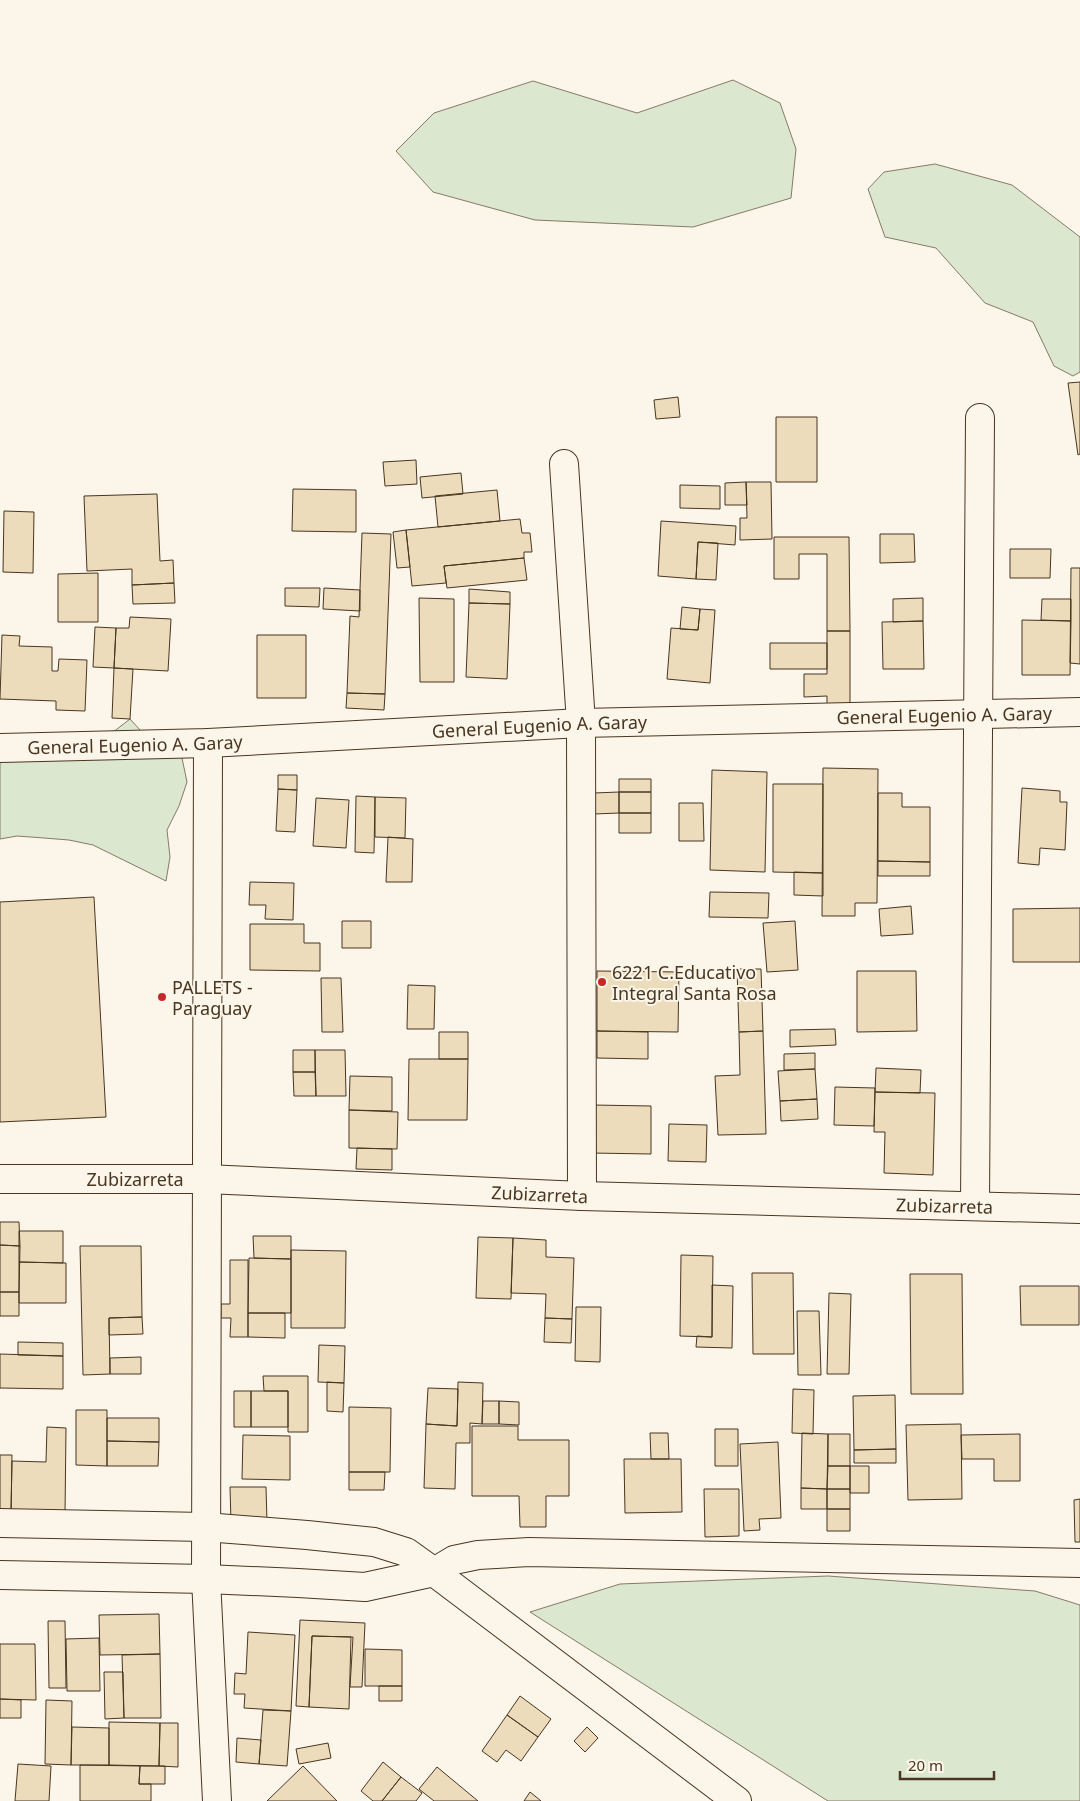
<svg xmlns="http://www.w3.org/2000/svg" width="1080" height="1801" viewBox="0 0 1080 1801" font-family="'Noto Sans',sans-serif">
<rect width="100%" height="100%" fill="#fbf6e9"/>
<path fill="#dce7d0" stroke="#887966" d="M733 80 780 103 796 149 791 198 693 227 535 220 433 192 396 151 434 113 533 81 637 113Z
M935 164 1012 185 1080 237V372L1073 376 1054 366 1033 322 985 303 936 248 885 237 868 189 884 172Z
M130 719 141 731 164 741 182 758 187 782 179 806 167 830 170 857 166 881 93 845 69 840 44 838 17 836 0 839V762L108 736Z
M828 1576 1035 1591 1080 1605V1801H828L530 1612 620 1584Z"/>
<path fill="#ecdcbc" stroke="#4a3520" d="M1080 382V454L1078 455 1068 383Z
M678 397 680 417 656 419 654 400Z
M776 417H817V482H776Z
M416 460 417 484 385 486 383 462Z
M461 473 463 494 422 498 420 477Z
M746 482 747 505H725V483Z
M746 482H771L772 539 740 540V518H747Z
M680 485 720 486V509L680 508Z
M293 489 356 490V532L292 531Z
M497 490 500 521 438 527 435 496Z
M157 494 160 561 173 560 174 583 132 585V569L87 571 84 496Z
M4 511 34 512 33 573 3 572Z
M520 519 522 533H530L532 552H524V558L444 566 446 583 412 586 406 530Z
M661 521 736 526 735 545 698 542 696 579 658 576Z
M406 530 410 567 397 568 393 532Z
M362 533 391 534 385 694 347 693 350 616 359 617Z
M880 534H914L915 562 880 563Z
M774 537H849L850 631H827V554H799V579H774Z
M698 542 718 543 716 580 696 579Z
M1010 549H1051L1050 578H1010Z
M524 558 527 580 447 588 444 566Z
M1071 568H1080V664L1070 663Z
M98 573V622H58V574Z
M174 583 175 603 133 604 132 585Z
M285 588H320L319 607 285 606Z
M324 588 360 590V611L323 609Z
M469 589 510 592V604L469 603Z
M419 598 454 599V682H420Z
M923 598V621L893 622V599Z
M1042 599H1071V621L1041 620Z
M469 603 510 604 507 679 466 677Z
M682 607 700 609 698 630 680 629Z
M700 609 715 610 710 683 667 679 671 628 698 630Z
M130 617 171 619 168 671 114 668 116 628H129Z
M1022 620 1071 621 1070 675H1022Z
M923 621 924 669H883L882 622Z
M95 627 116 628 114 668 93 667Z
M827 631H850V704H827V696L804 697V674H827Z
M2 635 20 636 19 646 52 647V671H58L59 659 87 660 85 711 56 710V701L0 699Z
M257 635H306V698H257Z
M770 643H827V669H770Z
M114 668 133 669 130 719 112 718Z
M347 693 385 694 384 710 346 708Z
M823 768 878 769 877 903H855V916H822Z
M712 770 767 772 765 872 710 870Z
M278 775H297V790L278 789Z
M619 779H651V792H619Z
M773 784H823V873L773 872Z
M1022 788 1060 791V802H1067L1065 850 1040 848 1039 865 1018 863Z
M278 789 297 790 295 832 276 831Z
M619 792V813L594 814V793Z
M619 792H651V813H619Z
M878 793H902V807H930V862L878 861Z
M356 796 375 797 374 853 355 852Z
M375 797 406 798 405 838 375 837Z
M316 798 349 800 346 848 313 846Z
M679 803H703L704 841H679Z
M619 813H651V833H619Z
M388 837 413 839 412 882H386Z
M878 861 930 862V876H878Z
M794 872 823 873V896L794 895Z
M250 882 294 883 293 920 265 919 266 905H249Z
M710 892 769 893 768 918 709 917Z
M94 897 106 1117 0 1122V902Z
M911 906 913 934 881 936 879 909Z
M1080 908V962H1013V909Z
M342 921H371V948H342Z
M795 921 798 970 767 972 763 923Z
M250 924H304V943H320V971L250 970Z
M737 969H761L763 1031 739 1032Z
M597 971 679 972 678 1032 597 1031Z
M857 971H916L917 1031 857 1032Z
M321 978H341L343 1032H322Z
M408 985 435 986 434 1029H407Z
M835 1029 836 1045 790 1047V1030Z
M597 1031 648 1032V1059L597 1058Z
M763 1031 766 1134 718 1135 715 1076 740 1075 739 1032Z
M439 1032H468V1059H439Z
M293 1050H315V1072H293Z
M315 1050H345L346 1096H316Z
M815 1053V1069L784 1070V1054Z
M409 1059H468L467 1120H408Z
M876 1068 921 1070 920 1093 875 1092Z
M815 1069 817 1099 780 1101 778 1071Z
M293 1072H315L316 1096H294Z
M350 1076 392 1077V1111L349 1110Z
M835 1087 875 1088 874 1126 834 1125Z
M875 1092 935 1093 933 1175 884 1173 885 1132H874Z
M817 1099 818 1119 781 1121 780 1101Z
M592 1105 651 1106V1154L592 1153Z
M349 1110 398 1112 397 1149 349 1148Z
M669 1124 707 1125 706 1162 668 1161Z
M357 1148 392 1149V1170L356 1169Z
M0 1222H19L20 1246 0 1245Z
M19 1231H63V1263L19 1262Z
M253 1236H291V1259L254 1258Z
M478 1237 513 1238 511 1299 476 1298Z
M513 1238 546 1240V1257L574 1258 572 1319 545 1318 546 1294 511 1293Z
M0 1245 20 1246 19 1292H0Z
M80 1246H141L142 1317 109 1318 110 1374 83 1375Z
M291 1250 346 1251 345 1328H291Z
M681 1255 713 1256 712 1337 680 1336Z
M249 1258 291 1259V1313H248Z
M230 1260H248V1337H230L231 1318H221V1304H230Z
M19 1262 66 1263V1303H19Z
M752 1273H793L794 1354H753Z
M910 1274H962L963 1394H911Z
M712 1285 733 1286 732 1348 696 1347 697 1336 712 1337Z
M1020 1286H1079V1325H1021Z
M0 1292H19V1316H0Z
M829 1293 851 1294 849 1374H827Z
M576 1307H601L600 1362 575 1361Z
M797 1311H819L821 1375H798Z
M248 1313H285V1338L248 1337Z
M142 1317 143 1334 109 1335V1318Z
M545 1318 572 1319 571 1343 544 1342Z
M18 1342 63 1343V1356L18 1355Z
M319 1345 345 1346 344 1383 318 1382Z
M0 1354 63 1356V1389L0 1388Z
M141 1357V1374H110V1358Z
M263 1376H308V1432H288V1391H264Z
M327 1382 344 1383 343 1412 327 1411Z
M458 1382 483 1383 482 1424 470 1423V1443H456L455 1489 424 1488 426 1424 457 1426Z
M428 1388 458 1389 457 1426 426 1424Z
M793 1389 814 1390 813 1434 792 1433Z
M234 1391H251V1427H234Z
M251 1391H288V1427H251Z
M895 1395 896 1449 854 1450 853 1396Z
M483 1401H499V1424H482Z
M499 1401 519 1402V1425L499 1424Z
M349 1407 391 1408 390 1472H349Z
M76 1410H107V1466L76 1465Z
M107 1418H159V1442L107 1441Z
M961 1424 962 1499 908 1500 906 1425Z
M472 1426H518V1440H569V1496H546V1527H520L519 1496H472Z
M47 1427 66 1428 65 1514 11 1513 12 1461 46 1462Z
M715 1429H738V1466H715Z
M650 1433H668L669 1459H651Z
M802 1433 828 1434 827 1489 801 1488Z
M828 1434H850V1466H828Z
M1020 1434V1481H994V1459H962L961 1435Z
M243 1435 290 1436V1480L242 1479Z
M107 1441 159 1442 158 1466H107Z
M778 1442 781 1518 759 1519 760 1530 744 1531 740 1444Z
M896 1449V1463H854V1450Z
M0 1455H12L11 1513H0Z
M624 1459H681L682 1512 625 1513Z
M828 1466H850V1489H827Z
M850 1466H869V1493H850Z
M349 1472H385L384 1490H349Z
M230 1487H266L267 1522H231Z
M801 1488 827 1489V1509H801Z
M704 1489H739V1536L705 1537Z
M827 1489H850V1509H827Z
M1080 1499V1542H1075L1074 1500Z
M827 1509H850V1531H827Z
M159 1614 160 1654 100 1655 99 1615Z
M300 1620 365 1623 362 1687H350L353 1637 312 1636 309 1707 296 1706Z
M48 1621H65L66 1688H49Z
M248 1632 295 1635 291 1711 244 1708 245 1694H234L235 1673 246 1674Z
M312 1636 351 1637 349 1709 309 1707Z
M99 1638 100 1691H67L66 1639Z
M0 1644H35L36 1700 0 1699Z
M365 1649 402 1650V1686H365Z
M160 1654 161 1718H124L122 1655Z
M104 1672H123L124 1718 105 1719Z
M379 1686H402V1701H379Z
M520 1696 551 1719 538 1737 507 1715Z
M0 1699 21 1700V1718H0Z
M46 1700 72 1701 71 1765 45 1764Z
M263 1710 291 1711 287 1766 259 1764Z
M507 1715 538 1737 521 1761 506 1750 497 1762 482 1751Z
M109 1722 160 1723 159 1766 109 1765Z
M160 1723H178V1767L159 1766Z
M72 1727 109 1728V1765H71Z
M587 1727 598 1738 585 1752 574 1741Z
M237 1738 261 1740 259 1764 236 1762Z
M328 1743 331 1758 299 1764 296 1749Z
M383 1762 401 1777 382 1801H373L361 1791Z
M18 1764 51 1766 49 1801H15Z
M80 1765 140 1766 139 1784H151V1801H80Z
M140 1766H165V1784H139Z
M303 1766 337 1801H267Z
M437 1767 478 1801H434L419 1789Z
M401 1777 422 1793 416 1801H382Z
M530 1792 541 1801H524Z"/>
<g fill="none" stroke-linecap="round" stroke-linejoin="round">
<g stroke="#4a3520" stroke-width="30">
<g id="minor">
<path d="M564 464 581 723 582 1196"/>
<path d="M208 743 206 1579 217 1801"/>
<path id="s1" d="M0 748 208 743 581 723 1080 712"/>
<path id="s2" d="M0 1179H206L582 1196 1080 1209"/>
<path d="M975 1206 980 418"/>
<path d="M0 1523 205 1527 307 1535 374 1542 406 1552 434 1572 737 1801"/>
<path d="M0 1575 206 1579 298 1583 365 1587 434 1572 454 1560 478 1555 529 1552 1080 1563"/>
</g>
</g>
<use href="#minor" stroke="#fbf6e9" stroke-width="28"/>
</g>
<g fill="#c62828" stroke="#fbf6e9" stroke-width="2">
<circle cx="602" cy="982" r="5"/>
<circle cx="162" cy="997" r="5"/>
</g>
<g text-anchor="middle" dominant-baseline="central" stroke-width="4" stroke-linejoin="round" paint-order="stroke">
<g font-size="18" fill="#4a3520" stroke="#fbf6e9">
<text stroke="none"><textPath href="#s1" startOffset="945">General Eugenio A. Garay</textPath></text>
<text stroke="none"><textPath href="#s1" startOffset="540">General Eugenio A. Garay</textPath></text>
<text stroke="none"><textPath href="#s1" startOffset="135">General Eugenio A. Garay</textPath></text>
<text stroke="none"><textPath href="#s2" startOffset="135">Zubizarreta</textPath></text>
<text stroke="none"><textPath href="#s2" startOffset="540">Zubizarreta</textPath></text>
<text stroke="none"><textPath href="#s2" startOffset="945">Zubizarreta</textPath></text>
</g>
<g font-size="18" fill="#4a3520" stroke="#fbf6e9" text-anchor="start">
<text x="612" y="972">6221 C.Educativo<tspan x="612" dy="21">Integral Santa Rosa</tspan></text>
<text x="172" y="987">PALLETS -<tspan x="172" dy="21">Paraguay</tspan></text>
</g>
</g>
<path d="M900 1771v8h94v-8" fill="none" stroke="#4a3520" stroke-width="2.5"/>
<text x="908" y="1771" font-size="15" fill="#4a3520" stroke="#fbf6e9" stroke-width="4" paint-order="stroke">20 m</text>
</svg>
